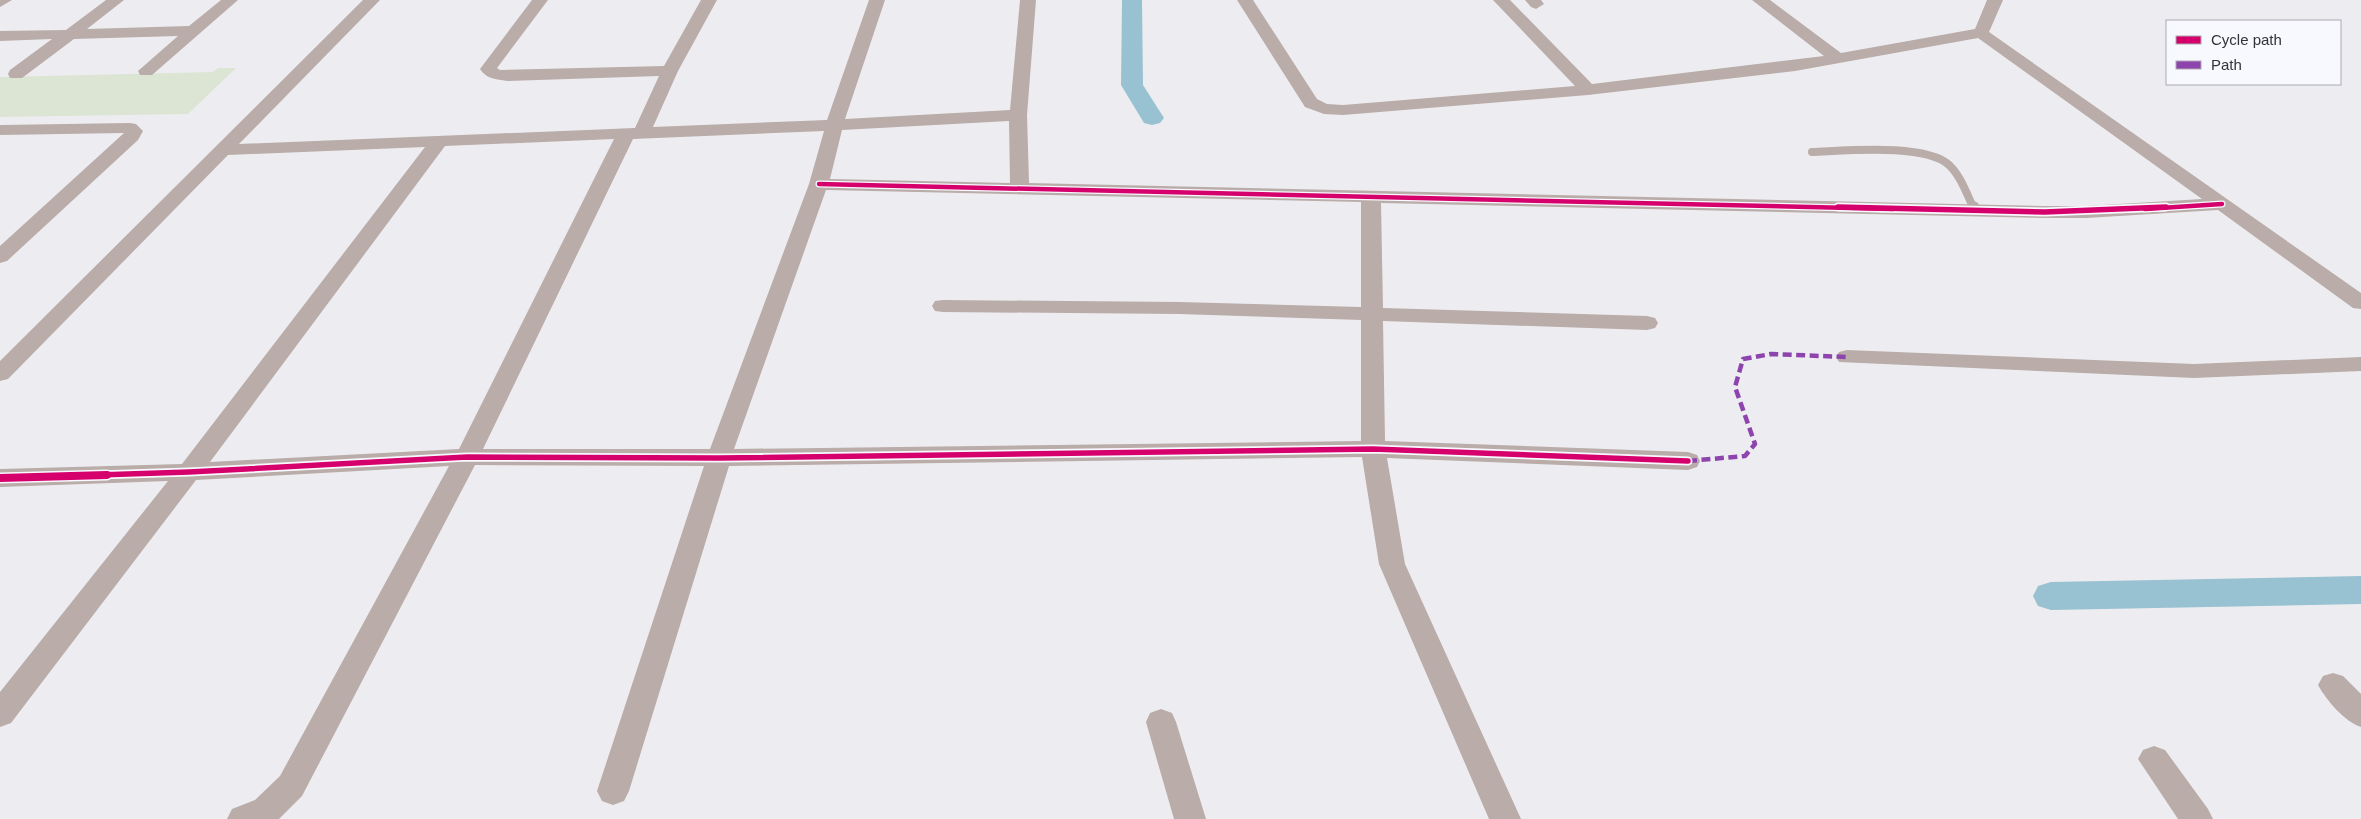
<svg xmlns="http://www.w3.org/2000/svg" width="2361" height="819" viewBox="0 0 2361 819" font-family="Helvetica,sans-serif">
<rect width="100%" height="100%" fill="#ededf1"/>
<path fill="#dce5d4" d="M218 68H236L188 114 0 117V77L213 72Z"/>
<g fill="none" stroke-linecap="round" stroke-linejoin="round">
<path fill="#98c1d1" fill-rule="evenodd" d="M1122 0H1142L1143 85 1164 118 1160 123 1152 125 1144 123 1121 85Z
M2361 576V604L2051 610 2038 606 2033 596 2038 586 2051 582Z"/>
<path stroke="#b9aca9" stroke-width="8" d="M1812 152C1844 151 1925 143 1949 165 1961 176 1967 195 1974 209"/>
<path stroke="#b9aca9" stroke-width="11" d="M1974 207 1975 210"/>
<path fill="#b9aca9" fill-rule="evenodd" d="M0 0H12L0 7Z
M106 0H124L87 29 189 26 221 0H238L152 75H140L138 71 178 36 74 39 22 78H10L8 74 10 70 52 39 0 41V31L66 30Z
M363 0H380L239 144 635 128 659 76 507 81C496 79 486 79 480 69L532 0H548L497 68 500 70 664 66 701 0H717L678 71 653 127 827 120 869 0H885L845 119 1010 110 1020 0H1036L1027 115 1029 183 2045 206H2086L2202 199 1978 38 1795 71 1588 95 1343 115 1324 114 1305 107 1237 0H1253L1317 99 1327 104 1343 105 1575 86 1493 0H1510L1592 84 1824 56 1752 0H1770L1841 53 1975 29 1987 0H2003L1989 32 2361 293V309L2353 308 2218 210 2086 218H2045L1381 203 1383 308 1647 316 1655 318 1658 323 1655 328 1647 330 1383 321 1385 441 1688 452 1697 455 1700 461 1697 467 1688 470 1387 458 1405 564 1521 819H1489L1379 564 1362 457 729 466 629 791 624 801 613 805 602 801 597 791 704 466 475 465 302 796 279 819H227L232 809 255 800 280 776 449 466 196 480 11 723 0 727V692L168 481 0 487V469L182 464 425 147 228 155 8 379 0 381V361ZM1009 121 1010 183 830 179 842 130ZM824 131 809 184 710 449H483L633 139ZM614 139 459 449 210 462 445 146ZM826 190 1361 202V307L1179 302 943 300 935 301 932 306 935 311 943 312 1179 314 1361 320V441L734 449Z
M1525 0H1541L1544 4 1536 9 1531 7Z
M130 123 136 124 143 131 138 140 7 261 0 263V246L124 133 0 135V125Z
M1847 350 2194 364 2361 357V371L2194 378 1839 362 1836 357 1839 352Z
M2333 673 2343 676 2361 694V727C2344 721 2327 701 2318 685L2323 676Z
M1161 709 1172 713 1176 722 1206 819H1174L1146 722 1150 713Z
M2154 746 2165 750 2208 809 2213 819H2178L2138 759 2143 750Z"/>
<path stroke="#8e44ad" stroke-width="4.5" stroke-dasharray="9 4.5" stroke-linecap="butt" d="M1688 461 1745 456 1755 444 1735 387 1743 359 1771 354 1847 357"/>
<g stroke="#f8f9ff" stroke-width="7">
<path id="cycleway-far2" d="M819 184 1893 209
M2145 209 2222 204"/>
</g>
<g stroke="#f8f9ff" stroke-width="9">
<path id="cycleway-far1" d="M1838 207 2045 212 2166 207
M67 476 189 472 467 457 719 458 1373 449 1688 461"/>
</g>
<g stroke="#f8f9ff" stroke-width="11">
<path id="cycleway" d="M0 478 107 475"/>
</g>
<use href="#cycleway-far2" stroke="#d6006c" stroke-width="4.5"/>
<use href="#cycleway-far1" stroke="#d6006c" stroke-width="5.5"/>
<use href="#cycleway" stroke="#d6006c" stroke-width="8"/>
</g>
<rect x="2166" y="20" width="175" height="65" fill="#f8f9ff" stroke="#a9aaaf"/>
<rect x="2176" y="36" width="25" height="8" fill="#d6006c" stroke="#a9aaaf"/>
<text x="2211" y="45" font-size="15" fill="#333437">Cycle path</text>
<rect x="2176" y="61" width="25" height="8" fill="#8e44ad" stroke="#a9aaaf"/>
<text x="2211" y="70" font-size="15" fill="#333437">Path</text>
</svg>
